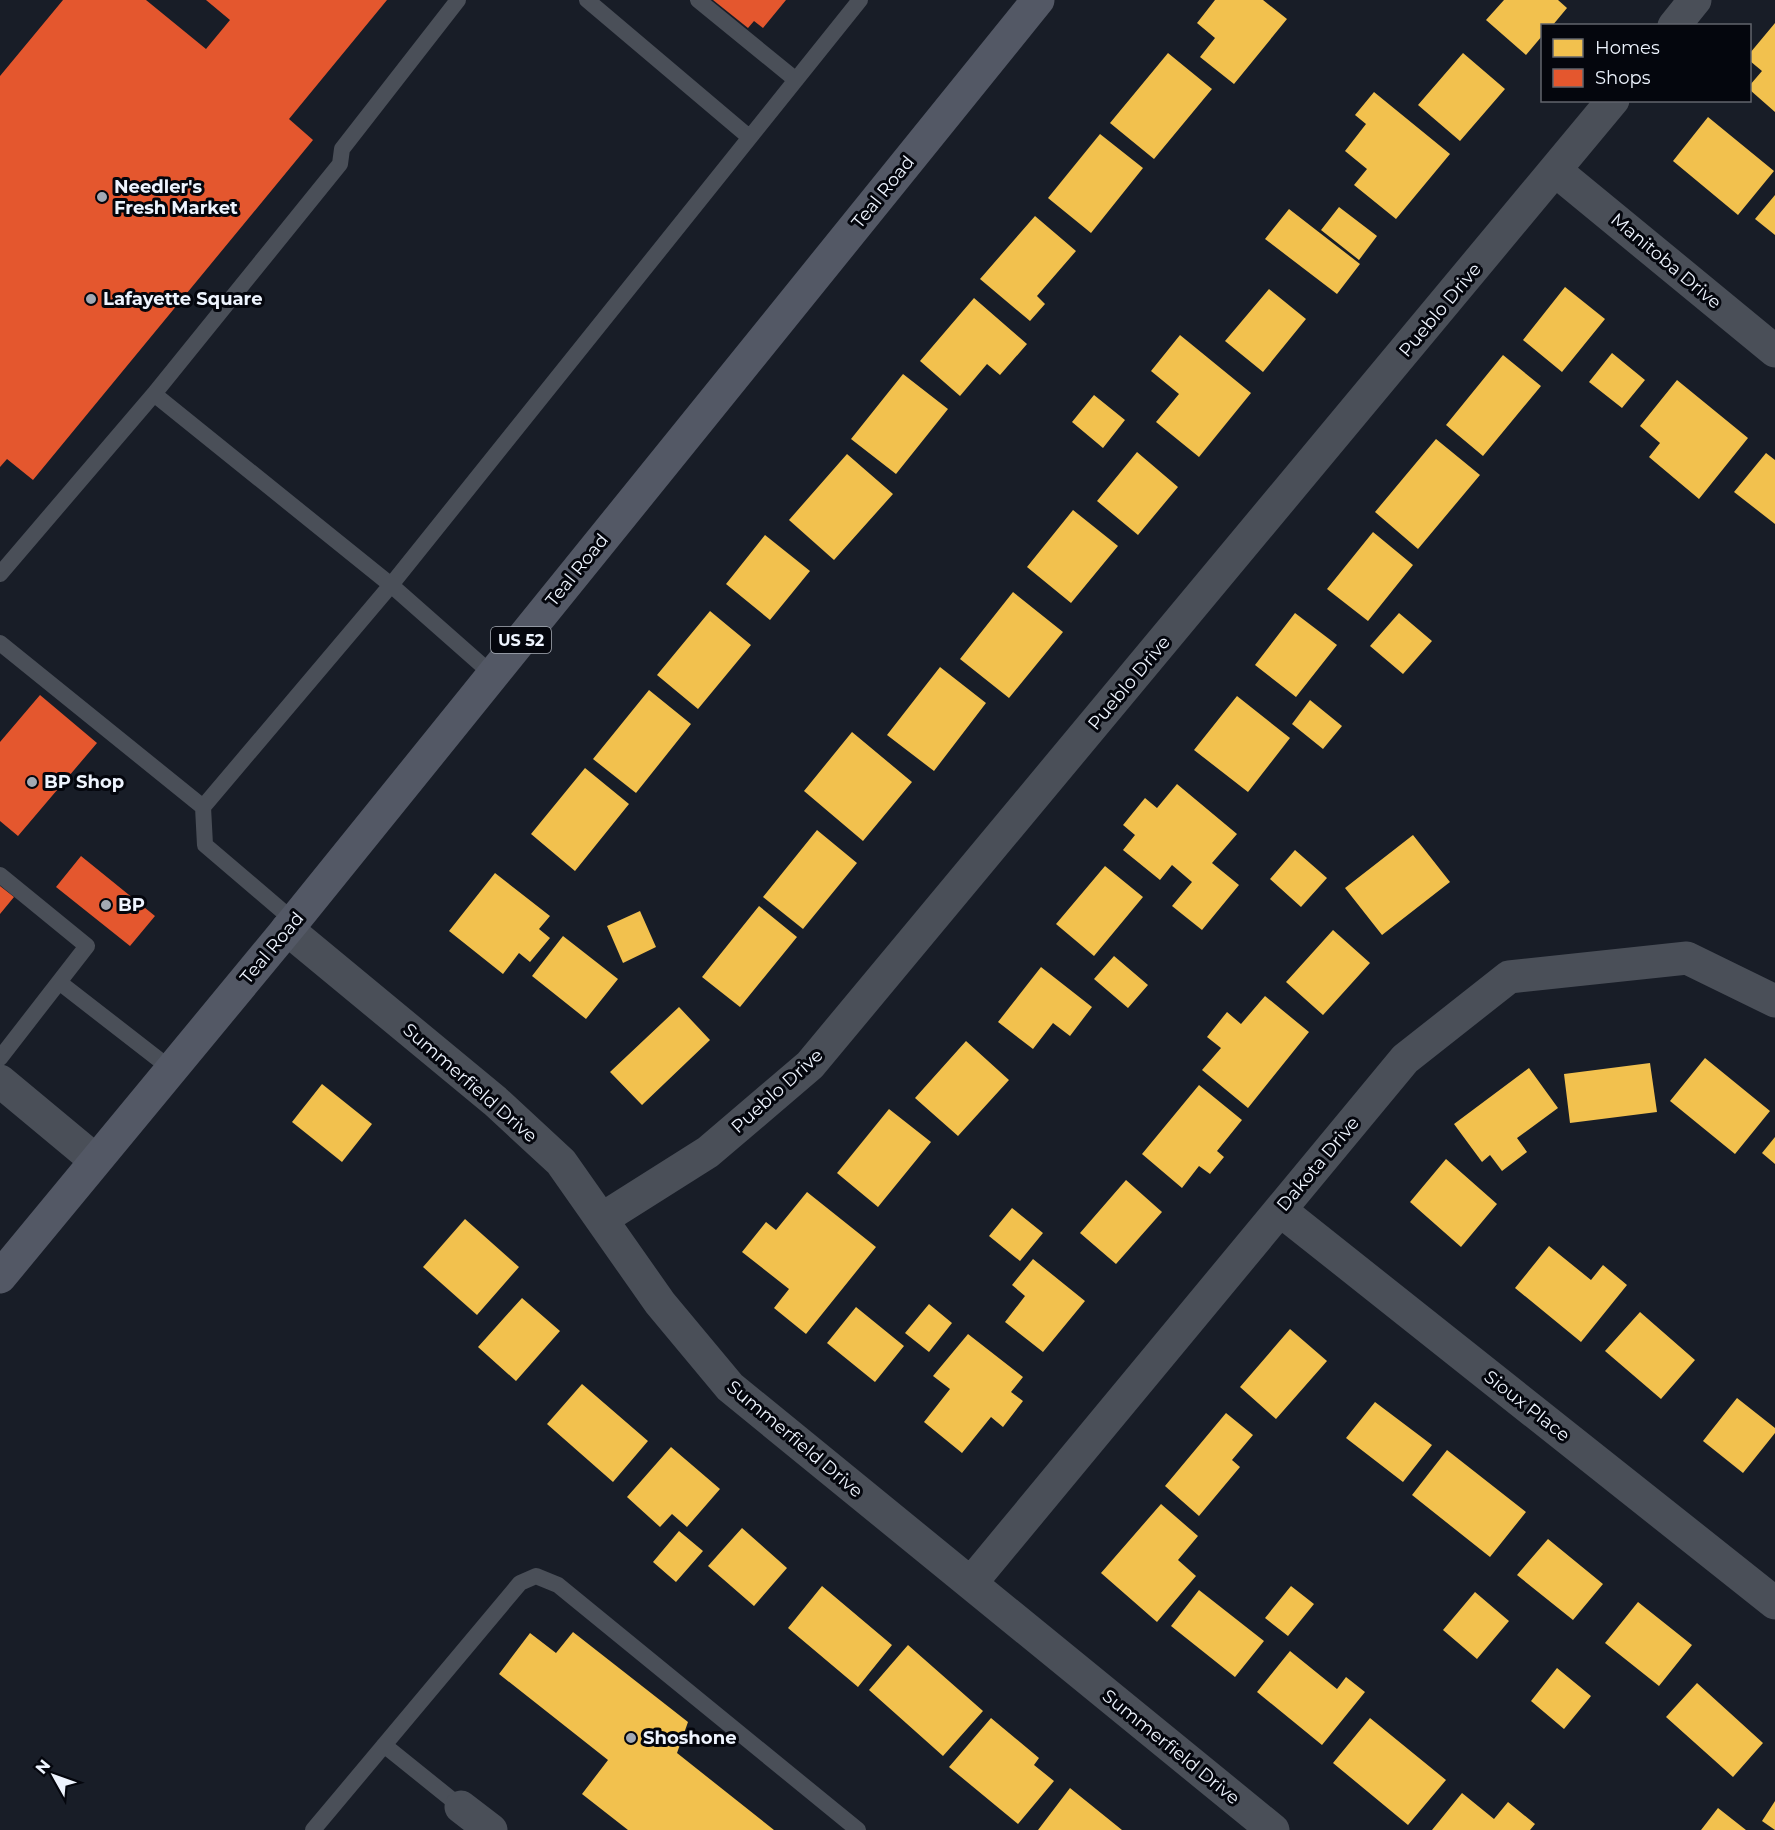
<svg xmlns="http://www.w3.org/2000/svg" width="1775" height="1830" viewBox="0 0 1775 1830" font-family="Montserrat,sans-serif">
<rect width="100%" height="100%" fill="#181d27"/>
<path fill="#f2c14e" d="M1215 0H1263L1287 19 1234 84 1200 57 1215 38 1197 23Z
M1504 0H1558L1567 8 1552 26H1542V36L1526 55 1486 20Z
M1775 23V112L1750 90V85L1762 71 1750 61V53Z
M1168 53 1212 89 1154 159 1110 123Z
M1463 53 1505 89 1460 141 1418 105Z
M1374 92 1450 154 1396 219 1354 185 1367 169 1345 151 1366 124 1355 115Z
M1708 117 1774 171 1738 215 1673 161Z
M1100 134 1143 168 1091 233 1048 198Z
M1775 195V235L1755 219Z
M1339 207 1377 236 1359 260 1321 230Z
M1289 209 1360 264 1337 294 1265 239Z
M1035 216 1076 251 1037 296 1045 304 1030 321 980 279Z
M1565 287 1605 319 1562 372 1523 340Z
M1269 289 1306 319 1263 372 1225 341Z
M974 298 1027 344 1000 375 987 364 960 396 920 361Z
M1180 335 1251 393 1199 457 1156 422 1179 394 1151 371Z
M1612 353 1645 380 1622 408 1589 382Z
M1503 355 1541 386 1483 456 1446 425Z
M903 374 948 409 896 474 851 439Z
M1677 380 1748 438 1699 499 1649 457 1660 443 1640 426Z
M1094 395 1125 420 1103 448 1072 422Z
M1436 439 1480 475 1418 549 1375 512Z
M1137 452 1178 487 1138 535 1097 501Z
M1766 453 1775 460V524L1734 492Z
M847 454 893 494 834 560 789 520Z
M1073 510 1118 546 1071 603 1027 567Z
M1373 532 1413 565 1368 621 1327 589Z
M765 535 810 571 770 620 726 584Z
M1013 592 1063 632 1009 698 960 659Z
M710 611 751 645 698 709 657 675Z
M1295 613 1337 645 1296 697 1255 665Z
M1399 613 1432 641 1403 674 1370 646Z
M940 667 986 703 934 771 887 735Z
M649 690 691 724 636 793 593 759Z
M1237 696 1290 738 1248 792 1194 750Z
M1310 700 1342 726 1323 749 1292 724Z
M852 732 912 782 863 841 804 791Z
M585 768 629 804 575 871 531 834Z
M1177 784 1237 834 1212 863 1239 885 1202 930 1172 906 1192 882 1172 865 1160 880 1123 850 1135 835 1123 825 1145 798 1157 808Z
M817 830 857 863 803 929 763 897Z
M1413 835 1450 882 1382 935 1345 888Z
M1295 850 1327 878 1301 907 1270 879Z
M1105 866 1143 897 1094 956 1056 924Z
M495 873 550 916 539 929 550 938 530 962 519 953 503 974 449 931Z
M759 906 797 937 740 1007 702 977Z
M640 911 656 947 623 963 607 926Z
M1333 930 1370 963 1323 1015 1286 982Z
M563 936 618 979 586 1019 532 976Z
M1114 956 1148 985 1128 1008 1094 979Z
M1041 967 1092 1007 1070 1036 1053 1023 1033 1049 998 1022Z
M1265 996 1309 1032 1248 1108 1202 1070 1221 1048 1207 1037 1227 1012 1241 1024Z
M679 1007 710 1040 642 1105 610 1072Z
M966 1041 1009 1080 958 1136 915 1098Z
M1705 1058 1770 1111 1735 1154 1670 1101Z
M1650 1063 1657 1112 1570 1123 1564 1074Z
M1529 1068 1558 1108 1517 1138 1527 1152 1502 1171 1490 1155 1482 1162 1454 1124Z
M322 1084 372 1124 342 1162 292 1122Z
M1199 1085 1242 1120 1217 1151 1224 1157 1210 1174 1199 1166 1182 1188 1142 1154Z
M889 1109 931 1142 878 1207 837 1173Z
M1775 1137V1164L1762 1153Z
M1446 1159 1497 1204 1461 1247 1410 1202Z
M1126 1180 1162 1212 1116 1264 1080 1233Z
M807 1192 876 1247 806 1334 774 1308 789 1289 742 1252 766 1222 776 1230Z
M1012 1208 1043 1233 1020 1261 989 1236Z
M465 1219 519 1267 477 1315 423 1267Z
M1549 1246 1591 1280 1603 1265 1627 1285 1581 1342 1515 1288Z
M1033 1259 1085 1301 1043 1352 1005 1322 1025 1296 1012 1285Z
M522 1298 560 1331 516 1381 478 1347Z
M929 1304 952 1323 929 1352 905 1333Z
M856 1307 904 1346 875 1382 827 1343Z
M1640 1312 1695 1360 1661 1399 1605 1351Z
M1290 1329 1327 1361 1276 1419 1240 1387Z
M968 1334 1023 1377 1011 1392 1023 1401 1003 1427 991 1417 962 1453 924 1422 950 1389 933 1376Z
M582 1384 648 1441 613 1482 547 1424Z
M1737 1398 1775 1428V1433L1743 1473 1703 1441Z
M1375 1402 1432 1445 1403 1482 1346 1438Z
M1226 1413 1253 1435 1232 1460 1240 1467 1199 1516 1165 1486Z
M671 1447 720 1489 687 1527 672 1514 660 1527 627 1497Z
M1447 1450 1526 1512 1490 1557 1412 1495Z
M1161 1504 1198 1536 1178 1560 1196 1576 1157 1622 1101 1573Z
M742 1528 787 1568 754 1606 708 1566Z
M679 1531 703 1551 676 1582 653 1562Z
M1548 1539 1603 1584 1573 1620 1517 1575Z
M822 1586 892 1645 858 1687 788 1628Z
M1291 1586 1314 1604 1288 1636 1265 1618Z
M1199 1590 1264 1641 1235 1677 1171 1626Z
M1475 1592 1509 1621 1477 1659 1443 1630Z
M1638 1602 1692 1645 1659 1686 1605 1643Z
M573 1632 688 1722 677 1753 774 1830H628L582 1794 608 1760 499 1674 530 1633 556 1653Z
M908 1645 983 1711 943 1756 869 1690Z
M1290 1651 1337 1689 1346 1677 1365 1692 1322 1745 1257 1692Z
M1557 1668 1591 1696 1564 1729 1531 1701Z
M1697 1683 1763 1743 1733 1777 1666 1717Z
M991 1718 1039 1758 1034 1765 1054 1781 1018 1824 949 1767Z
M1370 1718 1446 1780 1408 1825 1333 1763Z
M1070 1788 1122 1830H1038Z
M1462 1793 1494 1819 1508 1802 1535 1824 1530 1830H1432Z
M1775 1801V1830L1762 1821Z
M1718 1808 1746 1830H1701Z"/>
<path fill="#e4572e" d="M63 0H146L206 49 230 20 206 0H387L289 119 313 140 33 480 7 459 0 467V76Z
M713 0H786L763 28 754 21 748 28Z
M40 695 97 743 18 836 0 821V742Z
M81 856 155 916 130 946 56 887Z
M0 886 14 897 0 914Z"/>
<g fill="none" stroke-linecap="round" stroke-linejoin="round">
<path stroke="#4a4f58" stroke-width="16" d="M587 0 749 137
M698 0 796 80
M154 394 391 585 493 675
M0 574 154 394 340 164 342 149 458 0
M0 643 203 807 205 845 294 921
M203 807 391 585 860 0
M0 875 87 946 0 1058
M59 982 171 1069
M384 1745 461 1807
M313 1830 520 1583 536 1576 558 1585 858 1830"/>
<path stroke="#4a4f58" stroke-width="33" d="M1674 26 1695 0
M1556 171 1775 351
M287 929 495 1101 561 1162 660 1303 730 1387 1273 1830
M1280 1210 1775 1603
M602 1219 708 1152 810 1065 1613 100
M971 1583 1405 1059 1509 977 1687 958 1775 1001
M461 1807 491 1830"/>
<path stroke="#4a4f58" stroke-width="33" d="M0 1081 95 1160"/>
<path stroke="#535865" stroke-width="33" d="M0 1277 294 921 1038 0"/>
</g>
<g fill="#a3a9b3" stroke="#04060d" stroke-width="2">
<circle cx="102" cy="197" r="6"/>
<circle cx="91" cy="299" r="6"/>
<circle cx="32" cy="782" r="6"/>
<circle cx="106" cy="905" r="6"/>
<circle cx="631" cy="1738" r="6"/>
</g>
<g text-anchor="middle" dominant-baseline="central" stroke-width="6" stroke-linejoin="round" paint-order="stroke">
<rect fill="#04060d" stroke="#a8adb6" stroke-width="1.5" x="491" y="627" width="60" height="26" rx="4.5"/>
<g font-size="16" font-weight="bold" fill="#eef4fe">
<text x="521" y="640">US 52</text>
</g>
<g font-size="18" font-weight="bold" fill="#eef4fe" stroke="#04060d" text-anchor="start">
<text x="114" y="187">Needler's<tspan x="114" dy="21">Fresh Market</tspan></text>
<text x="103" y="299">Lafayette Square</text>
<text x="44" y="782">BP Shop</text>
<text x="118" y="905">BP</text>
<text x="643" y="1738">Shoshone</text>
</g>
<g font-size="18" fill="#eef4fe" stroke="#04060d">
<text transform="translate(883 192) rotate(-51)">Teal Road</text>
<text transform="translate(1666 261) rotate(40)">Manitoba Drive</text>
<text transform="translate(1440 310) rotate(-50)">Pueblo Drive</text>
<text transform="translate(577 570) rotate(-51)">Teal Road</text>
<text transform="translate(1129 683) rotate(-50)">Pueblo Drive</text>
<text transform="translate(272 948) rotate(-50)">Teal Road</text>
<text transform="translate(470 1083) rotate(41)">Summerfield Drive</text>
<text transform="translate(777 1091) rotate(-42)">Pueblo Drive</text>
<text transform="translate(1318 1164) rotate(-50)">Dakota Drive</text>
<text transform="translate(1527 1406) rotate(38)">Sioux Place</text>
<text transform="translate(795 1439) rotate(40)">Summerfield Drive</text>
<text transform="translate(1171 1747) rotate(39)">Summerfield Drive</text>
</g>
</g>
<rect x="1541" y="24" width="210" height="78" fill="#04060d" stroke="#62656d" stroke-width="1.5"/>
<rect x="1553" y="39" width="30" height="18" fill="#f2c14e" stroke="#62656d" stroke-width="1.5"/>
<text x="1595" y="54" font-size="18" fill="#eef4fe">Homes</text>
<rect x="1553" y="69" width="30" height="18" fill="#e4572e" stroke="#62656d" stroke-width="1.5"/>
<text x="1595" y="84" font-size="18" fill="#eef4fe">Shops</text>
<g transform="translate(54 1776) rotate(310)" stroke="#04060d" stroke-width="4.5" paint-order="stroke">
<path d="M0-4.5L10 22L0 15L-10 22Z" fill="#eef4fe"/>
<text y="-9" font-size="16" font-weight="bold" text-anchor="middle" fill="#eef4fe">N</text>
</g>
</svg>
